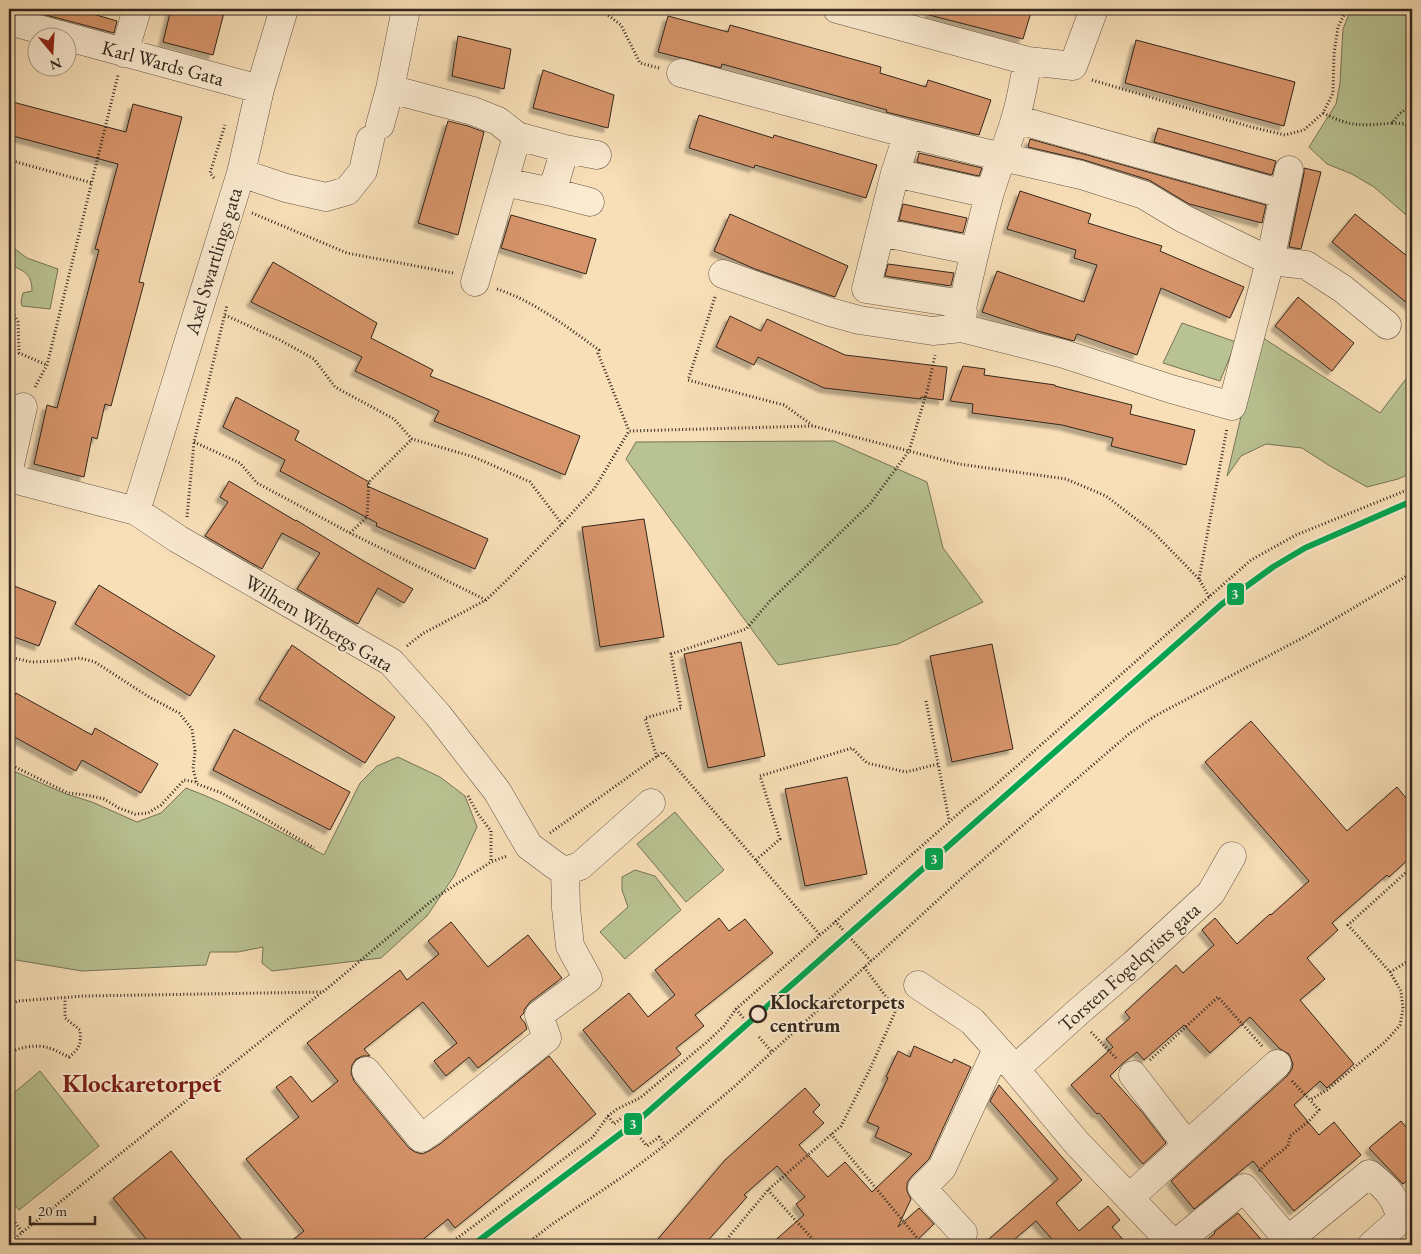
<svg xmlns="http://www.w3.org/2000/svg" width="1421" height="1254" viewBox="0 0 1421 1254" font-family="'EB Garamond',serif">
<defs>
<filter id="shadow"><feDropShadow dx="-4.5" dy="4.5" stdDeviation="1" flood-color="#0004"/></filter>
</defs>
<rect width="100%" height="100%" fill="#f8dfb7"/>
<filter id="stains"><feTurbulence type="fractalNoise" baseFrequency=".004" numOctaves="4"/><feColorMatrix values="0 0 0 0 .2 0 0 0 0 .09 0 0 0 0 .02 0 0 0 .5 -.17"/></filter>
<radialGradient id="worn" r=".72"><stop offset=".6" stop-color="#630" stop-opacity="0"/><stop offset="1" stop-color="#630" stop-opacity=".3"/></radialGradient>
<path fill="#b9c292" stroke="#767458" d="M1351 9H1412V220L1374 187 1352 174 1327 164 1309 147 1336 104 1340 83 1343 29Z
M9 247 15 249 27 258 58 269 50 309 22 306 21 302 23 293 32 291C32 274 24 270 9 265Z
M1182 323 1236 342 1220 381 1163 363Z
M1260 336 1380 413 1412 371V473L1398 479 1367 487 1330 466 1302 448 1266 444 1241 456 1227 476Z
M834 441 927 482 943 548 983 602 898 644 778 665 626 459 636 442Z
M398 757 440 777 465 796 477 827 454 876 427 916 381 958 272 971 262 963 263 947 238 952H210L206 965 82 971 16 960 9 962V769L66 794 92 802 137 822 161 813 186 788C234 806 279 831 324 855L360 783 377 766Z
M675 812 724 870 686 902 637 844Z
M635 870 655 876 681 910 625 959 600 932 628 907 622 890V877Z
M40 1071 99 1146 19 1210 9 1198V1097Z"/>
<path fill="#d7946a" stroke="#32261d" filter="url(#shadow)" d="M31 9H76L117 21 114 33 31 11Z
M171 9H225L213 55 163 42Z
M930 9H1032L1023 39 929 15Z
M668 16 728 32 730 25 881 67 880 73 926 87 928 80 991 100 979 135 886 112 887 110 722 64 721 68 658 52Z
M458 36 511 49 504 89 452 76Z
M1136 40 1295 82 1284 126 1125 83Z
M543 70 614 95 608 128 533 108Z
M9 101 126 132 133 104 182 117 139 282 144 283 111 406 105 404 97 439 92 437 84 477 34 464 47 405 57 408 99 250 95 249 118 164 9 135Z
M699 115 773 138 774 135 877 165 866 198 755 165 754 168 689 148Z
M448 121 468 126 484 132 458 235 418 223Z
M1158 128 1276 161 1272 175 1154 142Z
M1030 139 1266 205 1262 223 1189 204 1149 180 1084 160 1028 147Z
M919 153 982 168 979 176 917 162Z
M1304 168 1321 172 1301 249 1289 247 1304 173Z
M1020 191 1091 214 1088 223 1162 246 1160 251 1244 287 1230 318 1161 288 1137 355 1077 334 1074 341 1038 331 982 312 997 271 1084 302 1097 265 1074 258 1076 250 1007 229Z
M903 204 967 218 963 233 899 220Z
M730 214 848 266 835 297 755 269 714 251Z
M1355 214 1412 260V307L1332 242Z
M511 215 596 239 586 274 501 248Z
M273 262 377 323 371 338 433 370 430 376 580 436 565 475 434 421 439 411 355 371 362 357 251 302Z
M888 264 954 273 951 286 885 276Z
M1298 297 1354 343 1332 371 1275 326Z
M730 316 761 331 767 319 845 355 947 367 943 400 921 397V399L824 388 758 357 754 365 716 347Z
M963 366 985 369 984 375 1055 385V386L1132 405 1130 414 1195 430 1186 465 1111 446 1113 438 1062 425 972 413 973 404 950 401Z
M236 397 299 431 295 440 369 482 367 486 488 539 475 569 376 526 377 523 280 471 285 460 223 427Z
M229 481 296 521V520L362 560 413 589 404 603 378 588 358 624 297 589 320 553 282 533 262 569 205 536 228 502 220 497Z
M644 519 664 637 600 647 582 527Z
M9 584 56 602 39 646 9 635Z
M99 585 215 656 190 696 75 624Z
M741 642 765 756 708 768 684 654Z
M992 644 1013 749 952 762 930 656Z
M292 645 395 717 365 763 259 699Z
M16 693 92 735 95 728 158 764 141 793 82 760 76 771 9 734V706Z
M1251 721 1347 831 1397 787 1412 805V856L1389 877 1387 875 1332 923 1338 930 1307 958 1325 979 1300 1000 1354 1064 1327 1088 1320 1081 1294 1105 1319 1135 1334 1122 1361 1155 1294 1211 1253 1161 1194 1209 1171 1181 1287 1076 1292 1069 1293 1064 1289 1054 1280 1049 1250 1017 1210 1053 1184 1025 1144 1060 1137 1052 1123 1063 1110 1076 1143 1113 1166 1143 1143 1164 1099 1113 1097 1114 1071 1085 1113 1047 1106 1039 1130 1018 1125 1012 1176 965 1183 973 1214 945 1202 930 1215 918 1237 944 1270 914 1271 915 1309 881 1205 762Z
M234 729 350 792 330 830 213 770Z
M847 777 867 874 805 886 785 789Z
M719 918 729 931 745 919 773 953 695 1015 704 1026 676 1048 681 1054 633 1092 583 1030 629 993 648 1017 675 995 655 970Z
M451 922 488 967 528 935 562 978 530 1002 524 1010V1013L520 1017 525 1023 527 1029 478 1068 469 1057 446 1076 434 1061 457 1043 423 1002 364 1049 370 1056H363L356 1059 352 1065 351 1073 354 1081 409 1148 415 1152 422 1154 429 1151 440 1144 549 1056 596 1114 455 1228 448 1219 416 1245H286L304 1231 246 1159 299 1117 276 1087 291 1076 312 1102 338 1081 307 1043 400 970 407 980 439 954 428 941Z
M914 1046 952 1063 954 1059 971 1067 929 1159 911 1177 907 1183V1191L911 1199 898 1227 919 1208 934 1224 912 1245H770L804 1215 796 1204 805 1197 777 1166 744 1195 747 1197 704 1245H653L725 1160 805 1088 820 1105 813 1112 824 1123 799 1145 828 1177 845 1162 872 1192 912 1154 875 1137 879 1127 867 1122 888 1078 886 1077 898 1051 910 1057Z
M999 1085 1082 1180 1056 1203 1079 1231 1108 1206 1120 1220 1112 1227 1128 1245H1057L1036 1221 1008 1245H982L1058 1179 990 1101Z
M1401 1121 1412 1134V1176L1403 1184 1369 1148Z
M171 1151 246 1245H151L113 1198Z
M1238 1213 1266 1245H1201L1215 1233 1214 1232Z"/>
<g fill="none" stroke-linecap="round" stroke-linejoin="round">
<g stroke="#645444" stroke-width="29">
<path id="minor" d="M837 9 1028 61 1073 66 1094 9
M9 21 260 89
M124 53 137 9
M1028 61C1024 80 1021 101 1015 120 1007 146 996 171 989 196 979 232 971 268 963 304L866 289 895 173 908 134 1002 157 1081 175 1144 195 1184 219 1270 261 1289 170
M681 73 908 134
M390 89 473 111 498 121 517 136 475 282
M1015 119 1283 194
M380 125 390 89 406 9
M517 136 565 149 552 192 590 202
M565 149 597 155
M241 173 286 188 326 197 347 191 363 171 370 140
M895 173 989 194
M504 182 552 192
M880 232 974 251
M723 274 830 312 859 320 933 331 961 328 963 311
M961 328 1064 354 1171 389 1232 406 1270 261 1306 265 1343 289 1387 325
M9 469 23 407
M9 478 136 511 178 539 391 662 438 715 497 791 529 846 556 866 565 871 580 866 651 803
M136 511 241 173 260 89 284 9
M918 985 972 1021 1015 1069 1076 1142 1174 1245
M1015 1069 1078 1012 1134 964 1211 893 1232 856
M366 1071 421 1138 430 1132 547 1038 539 1015 588 979 570 946 566 908 565 871
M1133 1075 1187 1145
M1129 1198 1277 1064
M963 1233 922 1188 942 1168 997 1049
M1288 1240 1369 1174C1388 1189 1395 1196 1401 1219L1372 1245
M1174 1245 1244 1188 1292 1245"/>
</g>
<path stroke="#32261d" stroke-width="3" stroke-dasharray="1 2.5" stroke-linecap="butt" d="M600 9 621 25 640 63 659 68
M1092 80 1251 127 1285 135 1304 130 1323 113 1333 93 1334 54 1338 27 1347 9
M1323 113C1350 127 1363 126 1392 123L1399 114 1412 105
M1392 123 1405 124 1412 129
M9 160 92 183
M214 178 210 173 225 125
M252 213 347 253 453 273
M497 289C534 301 567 327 599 350L598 353 629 431
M715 297 688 380 784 405 812 425
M9 306 18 322 19 353 47 365
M225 315 280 340 314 359 335 387 394 419 412 439 474 457 530 482 562 524
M35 387 47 365 118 75
M194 442 240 463 257 483 350 533 486 600
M187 517 194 442 227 305
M350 533 367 517 369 482 412 439
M1199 579 1227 428
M407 646 422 634 486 600 509 578 562 524 594 489 629 431 813 426 959 464 1066 479 1106 496 1153 532 1199 579 1209 597
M9 657 31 662 57 661 80 658 95 662 149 697 179 713 192 729 195 751 193 769 197 784 222 793 314 848
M926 701 949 820
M657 757 645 718 681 708 671 654 746 629 770 601 870 504 909 451 928 388 935 355
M9 764 68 793 86 795 104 799 119 808 135 814 148 813 161 805 184 780 196 782
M468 796 478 814 491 831V862
M550 833 663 752 820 935
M756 860 780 839 760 776 852 748 867 763 906 772 938 764
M835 921 871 961
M864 967 896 1010
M1390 972 1412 959
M9 1004 18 1001 84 996 323 992 435 898 491 862 507 856
M736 1009 745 1020
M1091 1032 1116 1058
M759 1037 772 1052
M9 1053C19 1047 38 1044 49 1048 56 1050 62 1054 69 1057 80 1048 81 1044 80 1030L65 1018V998
M1150 1060 1218 997 1262 1046
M1292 1081 1310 1100 1327 1090 1385 1042 1400 1025 1403 1009 1401 991 1390 972 1348 925 1412 867
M608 1116 614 1124 623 1117 647 1146 659 1137 665 1145
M831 1134 923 1245
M1259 1171 1268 1162 1288 1146 1290 1136 1309 1121 1319 1110 1310 1100
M768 1190 818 1245
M9 1214 22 1232
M9 1243 322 992
M448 1245 593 1137 608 1116 617 1109 640 1098 707 1042 724 1026 736 1009 965 808 992 788 1251 560 1296 535 1412 488
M525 1245 551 1225 628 1173 665 1145 735 1086 964 876 1130 733 1155 716 1306 636 1412 573
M722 1245 768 1190 841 1126 871 1067 896 1010 903 1004"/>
<use href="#minor" stroke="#faead0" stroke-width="28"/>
<g stroke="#faead0" stroke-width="10">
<path id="tram-1" d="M473 1245 640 1119 1222 604 1273 567 1305 548 1412 501"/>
</g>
<use href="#tram-1" stroke="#00a651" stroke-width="6"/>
</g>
<circle fill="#faead0" stroke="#32261d" stroke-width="2.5" cx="758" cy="1014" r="8"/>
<g text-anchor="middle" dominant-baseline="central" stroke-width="4" stroke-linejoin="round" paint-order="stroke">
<g font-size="20" fill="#32261d" stroke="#faead0">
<text transform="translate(163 63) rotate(15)">Karl Wards Gata</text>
<text transform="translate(213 261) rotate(-73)">Axel Swartlings gata</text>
<text transform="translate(319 623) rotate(31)">Wilhem Wibergs Gata</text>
<text transform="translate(1129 967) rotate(-42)">Torsten Fogelqvists gata</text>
</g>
<g font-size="20" font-weight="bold" fill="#32261d" stroke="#faead0" text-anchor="start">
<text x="770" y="1002">Klockaretorpets<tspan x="770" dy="23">centrum</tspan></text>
</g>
<g font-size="25" font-weight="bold" fill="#7a1f14" stroke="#faead0">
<text x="142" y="1083">Klockaretorpet</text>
</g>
</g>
<g stroke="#faead0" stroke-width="2">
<rect x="1226" y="582" width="19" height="24" rx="5" fill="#00a651"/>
<rect x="924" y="847" width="20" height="24" rx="5" fill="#00a651"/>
<rect x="623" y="1112" width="20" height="24" rx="5" fill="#00a651"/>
</g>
<g font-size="14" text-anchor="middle" font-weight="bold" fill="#fff">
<text x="1235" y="599">3</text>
<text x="934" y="864">3</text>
<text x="633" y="1129">3</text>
</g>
<rect width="1421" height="1254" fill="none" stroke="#f8dfb7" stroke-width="30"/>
<rect x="10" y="10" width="1401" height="1234" fill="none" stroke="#32261d" stroke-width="2.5"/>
<rect x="15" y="15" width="1391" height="1224" fill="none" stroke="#32261d"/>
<g transform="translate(52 52) rotate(162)"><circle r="24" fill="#faead0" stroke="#aa9c88"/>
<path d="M0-4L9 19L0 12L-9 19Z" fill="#8f2418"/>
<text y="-8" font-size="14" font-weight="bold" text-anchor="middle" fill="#32261d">N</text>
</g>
<path d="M30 1216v8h65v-8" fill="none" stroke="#32261d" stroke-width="2.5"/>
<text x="38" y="1216" font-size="15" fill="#32261d" stroke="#faead0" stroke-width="4" paint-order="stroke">20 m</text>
<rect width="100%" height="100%" filter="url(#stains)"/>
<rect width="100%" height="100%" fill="url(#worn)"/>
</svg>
